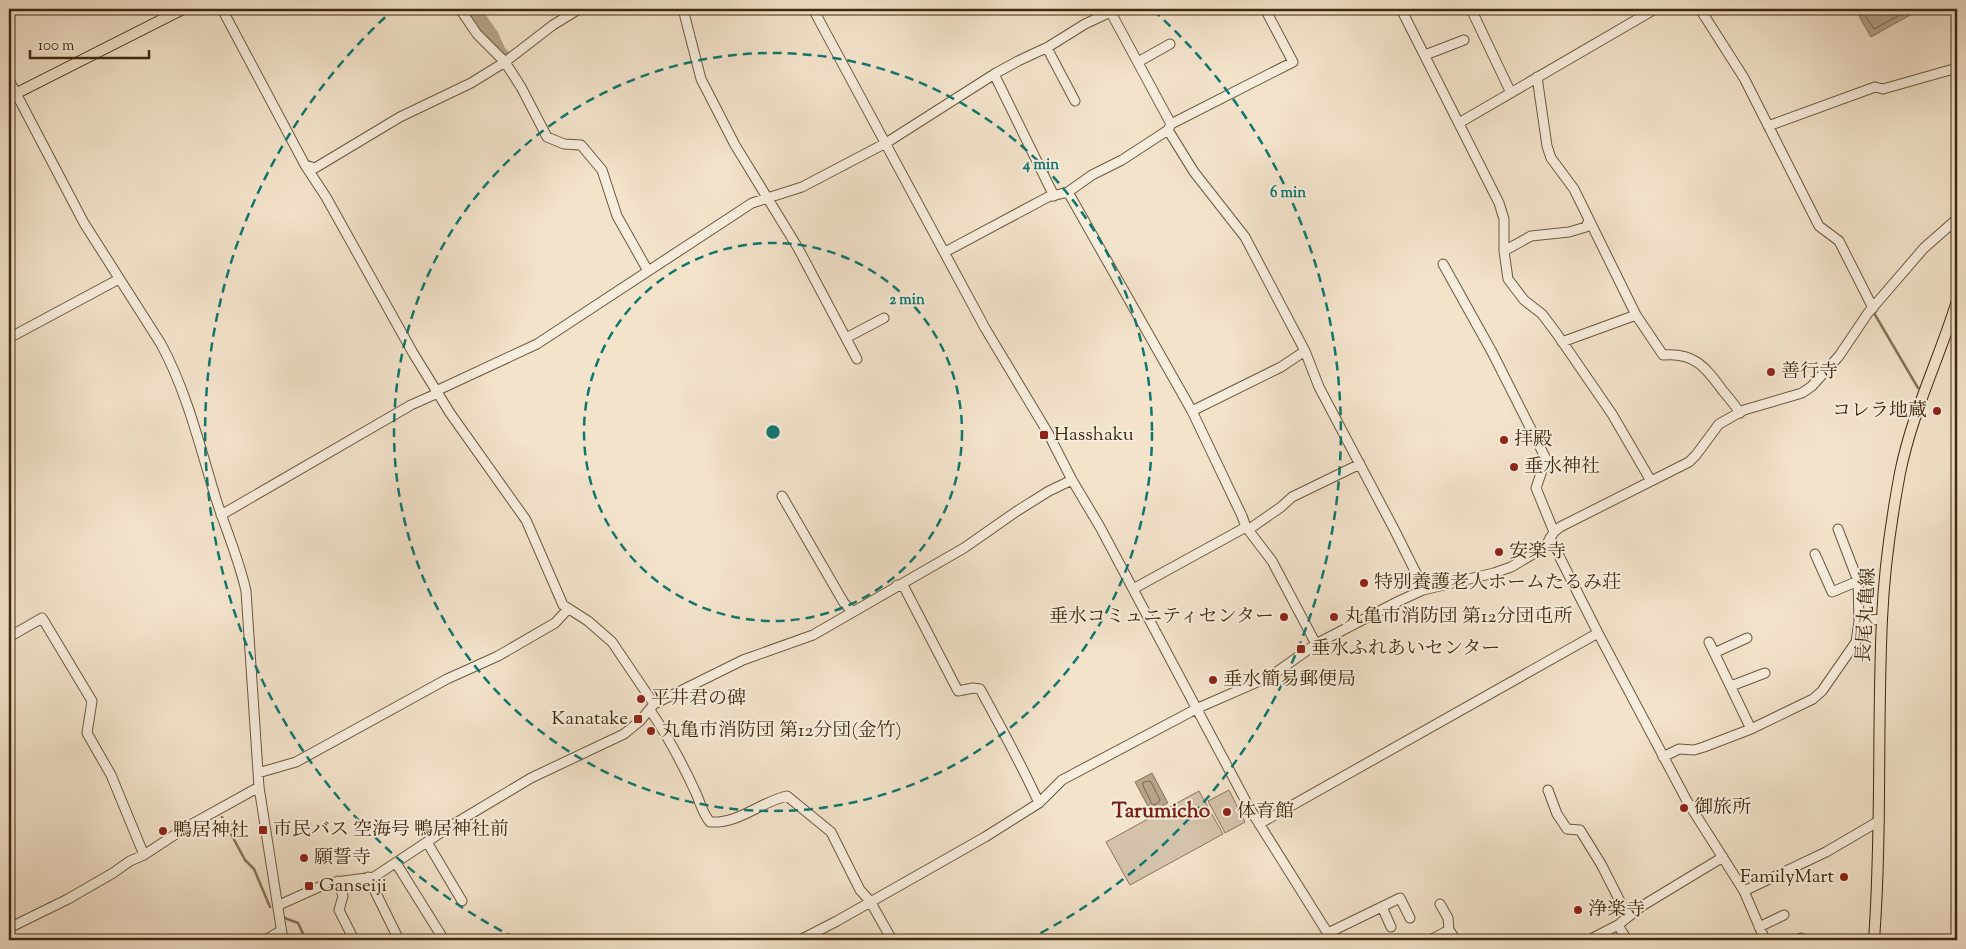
<svg xmlns="http://www.w3.org/2000/svg" width="1966" height="949" viewBox="0 0 1966 949" font-family="'Sorts Mill Goudy','Noto Serif JP',serif">
<rect width="100%" height="100%" fill="#f3e3cb"/>
<filter id="stains"><feTurbulence type="fractalNoise" baseFrequency=".004" numOctaves="4"/><feColorMatrix values="0 0 0 0 .2 0 0 0 0 .09 0 0 0 0 .02 0 0 0 .5 -.17"/></filter>
<radialGradient id="worn" r=".72"><stop offset=".6" stop-color="#630" stop-opacity="0"/><stop offset="1" stop-color="#630" stop-opacity=".3"/></radialGradient>
<path fill="#d4c3ab" stroke="#89765c" d="M1229 790 1245 822 1225 833 1208 801Z
M1199 791 1223 834 1130 885 1106 842Z"/>
<path fill="#b5a48a" stroke="#857358" d="M1855 9H1919V10L1871 37Z
M1152 773 1168 803 1151 812 1135 782Z"/>
<g fill="none" stroke-linecap="round" stroke-linejoin="round">
<path stroke="#7a664b" stroke-width="1" d="M1861 9 1874 29 1911 9
M1148 781 1151 782 1160 800 1159 802 1154 805 1152 804 1143 786V783Z"/>
<path stroke="#857358" stroke-width="2.5" d="M1874 313 1918 388
M222 817 245 860 254 869 270 907
M282 917 298 923 306 940"/>
<path stroke="#b5a48a" stroke-width="14" d="M473 9 492 36 499 52 505 58"/>
<g stroke="#6b583c" stroke-width="11">
<path id="minor" d="M222 9 305 165 326 197 413 353 450 413 526 520 563 605 588 621 612 642 654 704
M460 9 477 34 505 62 521 87 547 137 564 144 581 145 602 170 617 216 648 271
M683 9 701 79 735 145 798 248 857 359
M813 9 985 328 1048 433 1072 480 1100 527 1250 809 1332 940
M1109 9 1171 124
M1401 9 1499 203 1504 219V251L1508 279 1524 300 1542 314 1557 334 1612 414 1651 481
M1471 9 1511 93
M1700 9 1744 78 1819 226 1839 241 1873 308
M1047 48 1075 101
M1425 55 1464 40
M1138 62 1170 44
M994 74 1054 196
M1537 77 1547 146 1551 158 1574 189 1636 315 1663 355C1695 352 1706 368 1723 391 1729 398 1735 405 1740 413
M9 80 84 223 161 344C187 392 200 447 216 499 226 530 239 559 246 591L259 787 283 940
M1459 123 1655 9
M1768 126 1875 87 1883 89 1957 68
M1168 130 1194 172 1245 237 1305 351 1319 387 1395 531 1418 577 1423 590
M305 165 315 168 400 117 471 83 505 62 553 25 579 9
M1068 192 1192 411 1242 516 1246 527 1272 561 1316 644
M1504 251 1531 236 1569 232 1586 227 1589 220
M945 252 1048 197 1068 192 1092 175 1122 160 1168 130 1171 124 1293 62 1265 9
M1443 264 1492 352 1546 459 1536 488 1554 532
M9 338 119 279
M846 338 884 318
M1562 342 1636 315
M436 391 537 344 752 203 802 187 886 143 996 73 1018 61 1048 47 1085 24 1117 9
M1192 411 1281 367 1305 351
M782 496 844 603 852 611
M221 515 411 405 438 393
M1838 529 1858 581 1859 621
M1248 530 1281 507 1292 497 1360 464
M1550 538 1598 633 1687 801 1744 891 1765 940
M1815 554 1832 592 1858 581
M897 585 904 587 958 691 973 688 980 689C1001 727 1021 764 1039 803
M1133 589 1246 527
M9 637 42 618 44 621 92 701 87 733 111 775 144 855
M1709 642 1751 729
M1714 653 1747 638
M1731 686 1765 673
M650 710C667 735 682 763 695 791 700 801 702 813 710 822 739 824 760 802 787 796L831 832 860 890 870 901 892 940
M1663 757 1679 749 1694 750 1704 747 1751 729 1813 699 1822 691 1856 642 1859 621 1882 619
M258 773 296 762 447 679 498 656 555 623 568 609
M1548 790 1557 814 1567 829 1580 830 1601 864 1628 917
M1259 824 1598 633
M427 842 462 901
M396 863 444 940
M368 877 399 940
M338 881 343 896 339 910 354 940
M1744 891 1826 852 1879 821
M279 905 328 883 374 877 454 824 531 778 624 734 640 721 654 704 743 660 813 635 964 548 1017 511 1049 491 1072 480
M1382 907 1391 927
M1618 925 1627 940
M1759 927 1784 915
M9 928 68 899 113 873 130 861 144 855 185 828 259 787
M1449 930 1456 940
M1328 933 1400 898 1410 918
M1801 938 1802 940
M265 940 281 931
M800 940 837 921 985 837 1039 803 1062 780 1198 708 1271 676 1316 644 1399 601 1423 590 1494 573 1511 567 1545 547 1554 532 1560 527 1689 462 1696 455 1719 424 1744 410 1802 393 1812 386 1839 356 1868 313 1924 248 1957 219
M1430 940 1449 930 1448 918 1440 904
M1589 940 1618 925 1642 906 1723 857"/>
</g>
<g stroke="#3e290c" stroke-width="12">
<path id="major" d="M9 97 183 9
M1874 940C1882 833 1877 726 1882 619 1884 571 1891 521 1900 473 1912 413 1939 359 1957 301"/>
</g>
<use href="#minor" stroke="#f7eddd" stroke-width="9"/>
<use href="#major" stroke="#f3e3cb" stroke-width="10"/>
</g>
<g fill="none" stroke="#0f766e" stroke-width="2.5" stroke-dasharray="9 6">
<circle cx="773" cy="432" r="189"/>
<circle cx="773" cy="432" r="379"/>
<path d="M515 938A568 568 0 0 1 393 10M1153 10A568 568 0 0 1 1031 938"/>
</g>
<g fill="#8f2418" stroke="#f7eddd" stroke-width="2">
<circle cx="1771" cy="372" r="5"/>
<circle cx="1937" cy="411" r="5"/>
<rect x="1039" y="430" width="10" height="10" rx="2.5"/>
<circle cx="1504" cy="440" r="5"/>
<circle cx="1514" cy="467" r="5"/>
<circle cx="1499" cy="552" r="5"/>
<circle cx="1364" cy="583" r="5"/>
<circle cx="1284" cy="617" r="5"/>
<circle cx="1334" cy="617" r="5"/>
<rect x="1296" y="644" width="10" height="10" rx="2.5"/>
<circle cx="1213" cy="680" r="5"/>
<circle cx="641" cy="699" r="5"/>
<rect x="633" y="714" width="10" height="10" rx="2.5"/>
<circle cx="651" cy="731" r="5"/>
<circle cx="1684" cy="808" r="5"/>
<circle cx="1227" cy="812" r="5"/>
<rect x="258" y="825" width="10" height="10" rx="2.5"/>
<circle cx="163" cy="831" r="5"/>
<circle cx="304" cy="858" r="5"/>
<circle cx="1844" cy="877" r="5"/>
<rect x="304" y="881" width="10" height="10" rx="2.5"/>
<circle cx="1578" cy="910" r="5"/>
</g>
<g text-anchor="middle" dominant-baseline="central" stroke-width="4" stroke-linejoin="round" paint-order="stroke">
<g font-size="19" fill="#3e290c" stroke="#f7eddd" text-anchor="start">
<text x="1781" y="372">善行寺</text>
<text x="1927" y="411" text-anchor="end">コレラ地蔵</text>
<text x="1054" y="435">Hasshaku</text>
<text x="1514" y="440">拝殿</text>
<text x="1524" y="467">垂水神社</text>
<text x="1509" y="552">安楽寺</text>
<text x="1374" y="583">特別養護老人ホームたるみ荘</text>
<text x="1274" y="617" text-anchor="end">垂水コミュニティセンター</text>
<text x="1344" y="617">丸亀市消防団 第12分団屯所</text>
<text x="1311" y="649">垂水ふれあいセンター</text>
<text x="1223" y="680">垂水簡易郵便局</text>
<text x="651" y="699">平井君の碑</text>
<text x="628" y="719" text-anchor="end">Kanatake</text>
<text x="661" y="731">丸亀市消防団 第12分団(金竹)</text>
<text x="1694" y="808">御旅所</text>
<text x="1237" y="812">体育館</text>
<text x="273" y="830">市民バス 空海号 鴨居神社前</text>
<text x="173" y="831">鴨居神社</text>
<text x="314" y="858">願誓寺</text>
<text x="1834" y="877" text-anchor="end">FamilyMart</text>
<text x="319" y="886">Ganseiji</text>
<text x="1588" y="910">浄楽寺</text>
</g>
<g font-size="19" fill="#3e290c" stroke="#f7eddd">
<text transform="translate(1867 615) rotate(-87)">長尾丸亀線</text>
</g>
<g font-size="21" font-weight="bold" fill="#7a1f14" stroke="#f7eddd">
<text x="1161" y="812">Tarumicho</text>
</g>
</g>
<circle cx="773" cy="432" r="8" fill="#0f766e" stroke="#f7eddd" stroke-width="2.5"/>
<g font-size="15" text-anchor="middle" font-weight="bold" fill="#0f766e" stroke="#f7eddd" stroke-width="4" stroke-linejoin="round" paint-order="stroke">
<text x="1041" y="169">4 min</text>
<text x="1288" y="197">6 min</text>
<text x="907" y="304">2 min</text>
</g>
<rect width="1966" height="949" fill="none" stroke="#f3e3cb" stroke-width="30"/>
<rect x="10" y="10" width="1946" height="929" fill="none" stroke="#3e290c" stroke-width="2.5"/>
<rect x="15" y="15" width="1936" height="919" fill="none" stroke="#3e290c"/>
<path d="M30 50v8h119v-8" fill="none" stroke="#3e290c" stroke-width="2.5"/>
<text x="38" y="50" font-size="15" fill="#3e290c" stroke="#f7eddd" stroke-width="4" paint-order="stroke">100 m</text>
<rect width="100%" height="100%" filter="url(#stains)"/>
<rect width="100%" height="100%" fill="url(#worn)"/>
</svg>
